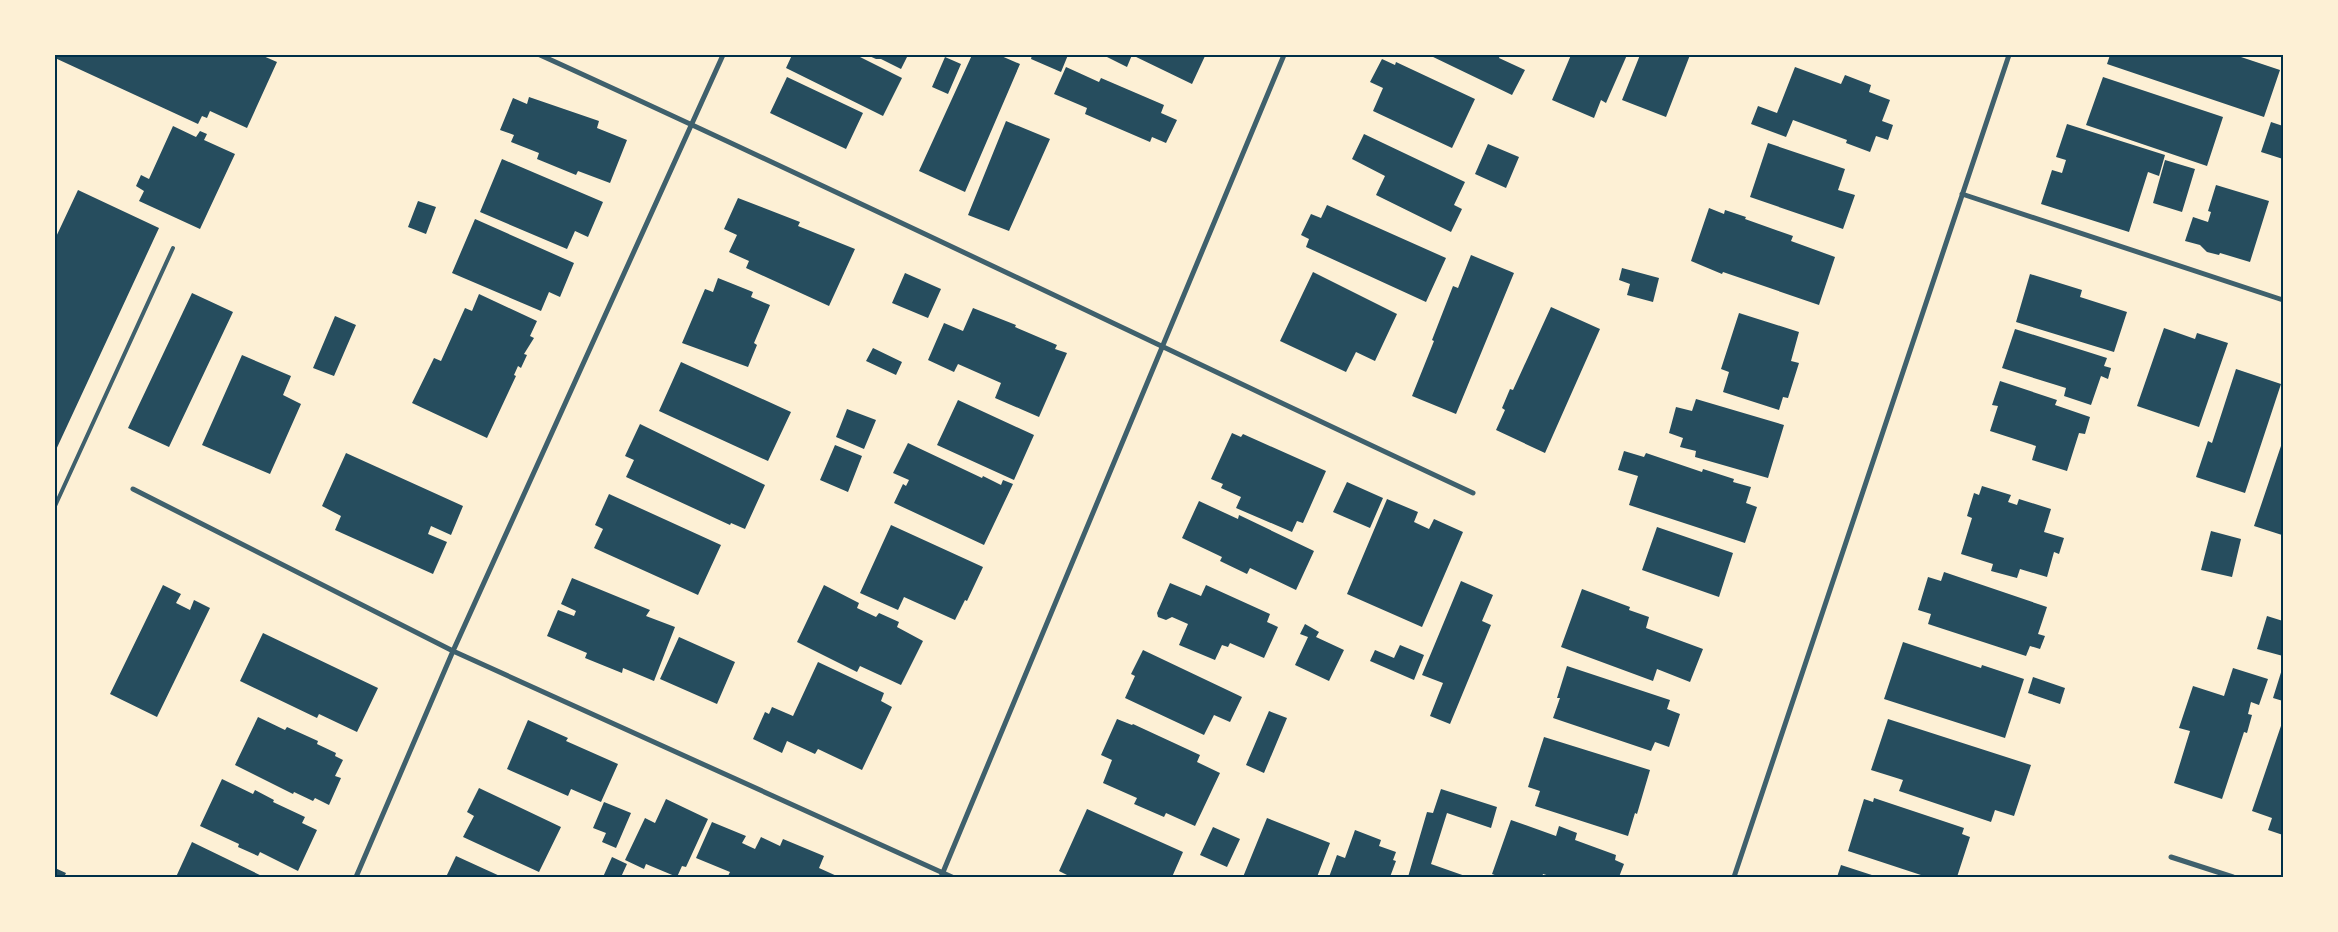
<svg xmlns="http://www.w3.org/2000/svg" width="2338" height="932" viewBox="0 0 2338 932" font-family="Cabin,sans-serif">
<rect width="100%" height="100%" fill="#fdf0d5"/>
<path fill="#264d5e" d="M55 55H261L277 62 247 128 210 111 207 118 202 116 198 124 55 58Z
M792 55H856L902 78 883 116 786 68Z
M867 55H908L901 69 881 59H876Z
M972 55H999L1020 64 965 192 919 171Z
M1032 55H1068L1061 72 1031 59Z
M1103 55H1202L1205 56 1192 84 1132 55 1127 67Z
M1429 55H1500L1499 58 1525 70 1512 95Z
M1571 55H1627L1606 103 1601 100 1594 118 1552 100Z
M1640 55H1690L1666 117 1622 100Z
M2110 55H2235L2280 70 2264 117 2107 64Z
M945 57 961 64 948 94 932 87Z
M1382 59 1395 65 1396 62 1475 99 1452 148 1373 111 1383 88 1370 82Z
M1066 67 1099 82 1101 78 1164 105 1161 113 1177 120 1166 143 1152 137 1150 142 1085 114 1087 108 1054 94Z
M1795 67 1841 84 1845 75 1871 85 1869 92 1890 100 1882 121 1893 125 1888 140 1876 136 1870 152 1846 143 1847 140 1793 120 1786 137 1751 124 1758 106 1777 113Z
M787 77 863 113 846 149 770 113Z
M2103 77 2223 117 2207 166 2086 125Z
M529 97 599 121 597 128 627 140 610 183 578 171 576 175 537 159 539 153 511 142 514 135 500 130 513 98 527 104Z
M1006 121 1050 139 1009 231 968 215Z
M2271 122 2283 126V159L2261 152Z
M2067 124 2165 155 2159 176 2148 172 2129 232 2041 204 2052 170 2062 173 2066 160 2056 157Z
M173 126 196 137 200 131 207 134 204 140 235 154 200 229 139 201 144 191 136 186 141 175 149 179Z
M1364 134 1465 182 1454 205 1462 209 1451 232 1376 195 1385 176 1352 159Z
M1768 143 1845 169 1838 190 1855 195 1843 229 1750 197Z
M1488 144 1519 157 1506 188 1475 174Z
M502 159 603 202 588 237 575 231 567 249 480 212Z
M2165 160 2195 169 2182 212 2153 203Z
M2216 185 2269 201 2250 262 2220 253 2219 255 2207 252 2200 245 2185 241 2193 217 2208 222 2211 212 2208 211Z
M78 190 159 228 55 452V239Z
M738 198 800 222 798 226 855 249 829 306 746 268 749 261 729 252 737 235 724 229Z
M418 201 436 207 426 234 408 227Z
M1327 205 1446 258 1426 302 1306 247 1309 239 1301 235 1311 214 1321 218Z
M1709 208 1724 214 1725 210 1746 217 1745 219 1793 236 1791 241 1835 257 1819 305 1723 272 1722 274 1691 261Z
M475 219 574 263 560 297 549 292 541 311 452 273Z
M1471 255 1514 273 1456 414 1412 396 1434 341 1432 340 1453 286 1458 288Z
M1622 268 1659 278 1653 302 1627 295 1630 284 1619 280Z
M1313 272 1397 314 1375 361 1356 352 1346 372 1280 341Z
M905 273 941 289 928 318 892 303Z
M2030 274 2082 290 2080 297 2127 312 2114 352 2016 322Z
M718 278 753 292 751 297 770 305 754 343 757 345 748 367 682 343 705 289 713 292Z
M192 293 233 312 169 447 128 428Z
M479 294 537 321 530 336 534 338 524 354 527 355 521 368 518 366 514 375 516 376 487 438 412 403 434 358 441 361 465 308 472 311Z
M1551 307 1600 329 1545 453 1496 430 1505 410 1502 408 1510 389 1513 390Z
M973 308 1016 325 1015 327 1057 345 1055 349 1067 353 1039 417 995 398 1001 383 958 364 954 372 928 360 944 323 963 331Z
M1739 313 1799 332 1791 361 1799 363 1788 398 1783 397 1779 410 1723 392 1729 372 1721 369Z
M335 316 356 325 334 376 313 368Z
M2164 328 2195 339 2197 333 2228 343 2199 427 2137 406Z
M2015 329 2107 358 2104 366 2111 368 2108 379 2101 376 2091 405 2064 396 2066 388 2002 368Z
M873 348 902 362 896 375 866 361Z
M242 355 291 376 283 395 301 404 270 474 202 445Z
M681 362 791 412 768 461 659 411Z
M2236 369 2281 384 2245 493 2196 477 2208 441 2212 443Z
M2000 381 2057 400 2055 405 2090 417 2085 434 2079 433 2067 471 2032 460 2036 446 1990 431 1998 406 1992 405Z
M1696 399 1784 425 1768 478 1695 457 1696 451 1680 447 1683 438 1669 433 1676 407 1692 411Z
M958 400 1034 435 1014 480 937 445Z
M847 409 876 420 864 449 836 437Z
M640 424 765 485 745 529 731 523 730 525 626 477 634 460 625 456Z
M1232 433 1241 437 1243 434 1326 471 1303 523 1297 521 1292 532 1236 508 1241 497 1221 488 1223 484 1211 479Z
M2283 440V532L2282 535 2254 526Z
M908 443 982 478 983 476 1001 485 1003 480 1013 484 984 545 894 503 903 484 906 486 909 480 893 473Z
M835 445 862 456 848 492 820 480Z
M1624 451 1644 457 1646 453 1702 472 1703 469 1734 479 1733 482 1751 487 1746 503 1757 507 1745 543 1629 505 1638 476 1618 470Z
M346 453 463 506 451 535 431 526 428 534 447 542 433 574 335 530 341 516 322 506Z
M1347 482 1383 498 1370 528 1333 512Z
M1982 486 2011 495 2008 502 2017 505 2019 499 2051 509 2044 532 2064 538 2059 554 2054 552 2047 577 2020 569 2017 578 1991 571 1993 564 1961 554 1972 518 1967 516 1974 493 1979 495Z
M609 494 721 545 698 595 594 548 603 529 595 525Z
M1387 499 1418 512 1414 522 1429 529 1434 519 1463 532 1422 627 1347 594Z
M1199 501 1238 519 1239 515 1314 551 1296 590 1250 568 1247 574 1220 561 1222 557 1182 538Z
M891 525 983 567 967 601 965 600 955 620 904 597 898 610 860 593Z
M1657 527 1733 553 1719 597 1642 570Z
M2211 531 2241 539 2232 577 2201 570Z
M1944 572 2047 607 2038 634 2045 636 2040 649 2030 646 2026 656 1928 624 1931 614 1918 610 1928 577 1941 581Z
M572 578 650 610 646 616 675 627 654 681 623 668 622 673 585 658 587 653 547 636 558 610 574 616 576 611 561 604Z
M1461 581 1493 595 1482 621 1491 625 1450 724 1430 716 1443 683 1422 675Z
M1170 583 1201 596 1206 585 1270 614 1267 622 1278 627 1264 658 1230 643 1228 647 1222 645 1215 660 1179 645 1188 624 1172 617 1166 620 1158 617 1157 613Z
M163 585 181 594 176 603 190 610 194 600 210 608 157 717 110 694Z
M824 585 859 603 857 608 876 617 879 613 899 622 897 627 923 641 901 685 860 666 857 672 797 642Z
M1582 589 1630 607 1629 610 1649 617 1646 628 1703 649 1690 682 1657 669 1653 681 1561 647Z
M2267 616 2283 621V656L2257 649Z
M1305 624 1319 632 1316 637 1344 650 1329 681 1295 665 1308 637 1300 634Z
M263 633 378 688 357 732 319 714 317 718 240 681Z
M679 637 735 662 717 704 660 679Z
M1903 642 1981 668 1982 665 2024 679 2005 738 1884 699Z
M1400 645 1424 655 1414 680 1370 661 1375 650 1394 658Z
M1143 650 1242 697 1230 722 1214 715 1204 735 1125 698 1135 676 1131 674Z
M818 662 884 693 881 701 892 707 862 770 818 749 815 754 787 741 782 753 753 739 765 712 769 714 772 707 793 716Z
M1567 666 1670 700 1667 709 1680 714 1669 747 1655 742 1651 751 1553 718 1560 698H1557Z
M2283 666V701L2273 698Z
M2233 668 2268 679 2259 705 2251 702 2248 714 2252 715 2247 733 2244 732 2222 799 2174 783 2190 731 2179 728 2193 686 2224 696Z
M2033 677 2065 688 2060 704 2028 693Z
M1269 711 1287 718 1264 773 1246 765Z
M258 717 285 730 287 727 318 741 317 744 336 753 335 756 343 760 335 776 341 778 329 805 315 798 313 801 294 792 293 794 235 765Z
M1117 719 1132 725 1133 724 1200 755 1197 762 1220 773 1195 826 1166 813 1164 817 1134 804 1137 798 1103 783 1112 760 1101 755Z
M1888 719 2031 765 2014 816 1995 810 1991 822 1899 791 1903 780 1871 770Z
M528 720 568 738 566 741 618 764 601 802 571 789 568 796 507 769Z
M2283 720V835L2268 830 2272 818 2252 811Z
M1544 737 1650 770 1637 814 1635 813 1628 836 1535 806 1540 791 1528 787Z
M222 779 253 794 255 790 274 800 273 802 305 817 302 823 317 830 298 871 260 852 258 856 238 847 239 844 200 826Z
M479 788 561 827 539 872 463 837 474 816 467 812Z
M1441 789 1497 807 1491 828 1447 813 1431 864 1468 877H1408L1427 812 1433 813Z
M1874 798 1964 828 1962 834 1970 837 1957 877 1924 876 1848 851 1864 799 1873 802Z
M666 799 708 819 686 867 682 866 677 877 646 864 644 869 625 860 645 818 655 823Z
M604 802 631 813 616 848 602 842 606 833 593 828Z
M1087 809 1183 852 1172 877H1071L1059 871Z
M1267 818 1330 843 1317 877H1243Z
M1511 820 1556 836 1559 826 1577 833 1575 840 1616 855 1615 860 1624 864 1619 877H1553L1543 874 1542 877H1500L1492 874Z
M712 822 746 836 742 843 755 849 761 837 780 846 783 839 824 856 819 868 839 877 728 876 730 872 696 858Z
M1213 827 1240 839 1227 867 1200 855Z
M1355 830 1381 840 1379 846 1396 852 1393 860 1396 861 1390 877H1329L1337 855 1345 858Z
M192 842 264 877H176Z
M456 856 502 877H446Z
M612 857 627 864 621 877H603Z
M1841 865 1878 877H1837Z
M55 868 66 873 64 877H55Z"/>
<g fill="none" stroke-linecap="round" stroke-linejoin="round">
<path stroke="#3f606c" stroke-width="4" d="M55 506 173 248"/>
<path stroke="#3f606c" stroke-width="5" d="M540 55C853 197 1162 348 1473 493
M1962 194 2283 300
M133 489 453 651 952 877
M2171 857 2233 877
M356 877 453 651 723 55
M941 877 1284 55
M1734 877 2009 55"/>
</g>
<rect width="2338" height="932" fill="none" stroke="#fdf0d5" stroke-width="112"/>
<rect x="56" y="56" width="2226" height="820" fill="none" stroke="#003049" stroke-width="2"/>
</svg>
